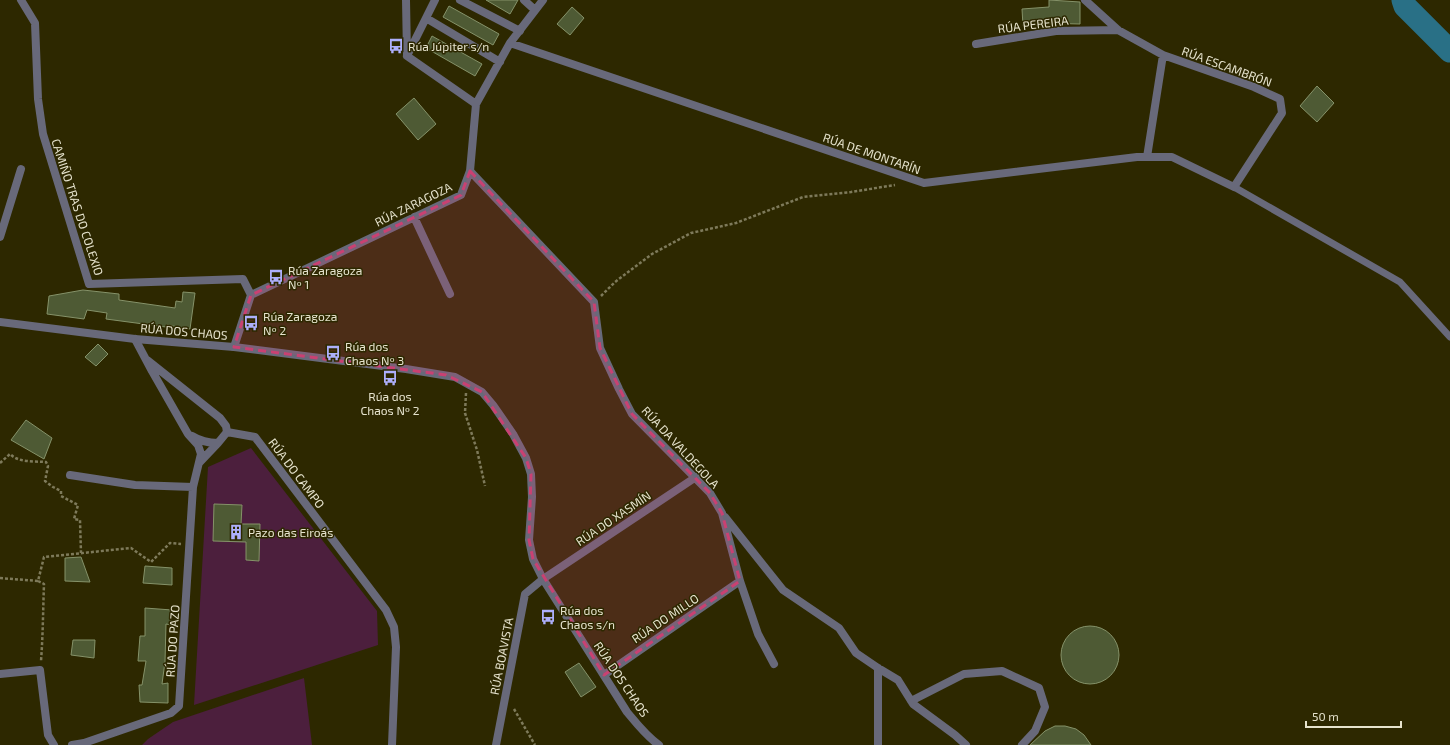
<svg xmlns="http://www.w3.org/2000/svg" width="1450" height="745" viewBox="0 0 1450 745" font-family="'Exo 2',sans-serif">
<rect width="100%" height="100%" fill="#2d2800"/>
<path fill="#4c1f3d" d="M251 448 377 611 378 645 194 705 208 467Z
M304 678 312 745H142L148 739 173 722Z"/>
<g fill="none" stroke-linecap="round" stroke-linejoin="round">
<path stroke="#297086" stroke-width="23" d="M1403 0 1405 6 1450 51"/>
</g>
<path fill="#4e5a34" stroke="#859269" d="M486 0H518L510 14Z
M1049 0 1080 2V24L1039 23V25L1023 26 1022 9 1049 7Z
M449 6 499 34 493 45 443 17Z
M572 7 584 18 570 35 557 24Z
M432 36 482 64 475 76 426 48Z
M1317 86 1334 103 1317 122 1300 106Z
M414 98 436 124 418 140 396 114Z
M83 290 119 294V300L175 308 176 301 182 302 183 292 195 293 190 329 167 325 166 327 106 319 107 313 87 310 84 319 47 314 49 296Z
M98 344 108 354 96 366 85 357Z
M26 420 52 438 44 459 11 440Z
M214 504 242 505 241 524H260L259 561 246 560V542L213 541Z
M81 557 90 582 65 581V558Z
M145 566 172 568V585L143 583Z
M145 608 172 610 171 625 166 624 165 662 162 684 168 683V703L140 702 139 685H142L146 661H138L140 636H145Z
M1061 655a29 29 0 1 1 58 0a29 29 0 1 1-58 0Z
M73 640H95L94 658 71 655Z
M579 663 596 687 581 697 565 672Z
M1055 726H1065L1076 729 1084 735 1091 745H1030L1045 731Z"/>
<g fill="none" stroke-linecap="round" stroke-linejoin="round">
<path stroke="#7e7a5a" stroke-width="2.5" stroke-dasharray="3 2" stroke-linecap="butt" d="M601 296 615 282 652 254 691 233 736 223 803 197 851 192 895 185
M466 393 465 413 477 450 485 486
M0 463 10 454C19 463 34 461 46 462L48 466 45 481 53 487 61 491V496L78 505 74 519 80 520 81 553
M0 578 38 581 44 557 131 548 151 562 170 543 181 544
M38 581 44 584C43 610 43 635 41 661
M514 709 535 745"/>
<path stroke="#68697a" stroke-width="7" d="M1234 187 1400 282 1450 337"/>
<path stroke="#68697a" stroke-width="8" d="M21 0 35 23 38 99 43 134 89 284 243 279 251 295
M406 0 407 55
M460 0 520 31
M524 0 535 10
M426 18 500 62
M510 43 924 183 1137 157H1172L1234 187 1282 113 1280 99 1254 87 1163 55 1118 30 1085 0
M976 44 1056 31 1118 30
M407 56 476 104
M407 56 435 0
M1147 157 1163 55
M470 171 594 302 600 348 619 389 632 414 710 493 722 513 740 581 758 634 774 664
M414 217 450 294
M0 237 21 169
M234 347 251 295 461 195 470 171 476 104 510 43 543 0
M147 360 220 418 226 426 227 432 218 443C209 443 200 441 192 436
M227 432 255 437 386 610 394 627 396 647 392 745
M199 463 218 443
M70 475 135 485 193 487
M725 517 783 590 839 628 856 653 878 668 898 680 913 704 955 735 966 745
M878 668V745
M0 674 40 670 48 735 54 745
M604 675 740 581
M911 701 964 674 1002 671 1039 688 1045 707 1035 731 1022 745
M72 745 84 743 171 713 179 706 193 487 201 454 198 445 188 434 152 371 135 339
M496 745 525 594 543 579 696 477"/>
<path stroke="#68697a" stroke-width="8" d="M0 322 135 339 234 347 406 369 455 377 482 392 493 405 513 434 526 458 531 474 532 497 529 540 533 559 543 579 627 712C637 724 646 736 659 745"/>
</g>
<path fill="#c94172" fill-opacity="0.2" stroke="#c94172" stroke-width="3" stroke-dasharray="8 5" stroke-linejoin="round" d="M470 171 594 302 600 348 632 414 710 493 722 513 740 581 604 675 533 559 529 540 531 474 526 458 482 392 446 375 234 347 251 295 461 195Z"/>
<defs>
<g id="bus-bare" transform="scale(1.2)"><path d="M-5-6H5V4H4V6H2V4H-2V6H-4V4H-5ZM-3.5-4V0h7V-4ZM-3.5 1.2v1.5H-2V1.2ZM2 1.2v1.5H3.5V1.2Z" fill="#adaffb" stroke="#2d2800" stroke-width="2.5" paint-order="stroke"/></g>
<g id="building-bare" transform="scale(1.2)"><path d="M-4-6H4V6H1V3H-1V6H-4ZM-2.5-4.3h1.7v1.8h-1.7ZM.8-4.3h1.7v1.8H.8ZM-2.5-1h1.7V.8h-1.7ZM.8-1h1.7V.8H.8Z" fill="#adaffb" stroke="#2d2800" stroke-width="2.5" paint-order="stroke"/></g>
</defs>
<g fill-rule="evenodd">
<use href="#bus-bare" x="396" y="46"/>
<use href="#bus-bare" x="276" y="277"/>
<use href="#bus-bare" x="251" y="323"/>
<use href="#bus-bare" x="333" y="353"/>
<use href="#bus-bare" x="390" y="378"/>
<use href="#building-bare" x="236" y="532"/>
<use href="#bus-bare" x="548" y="617"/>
</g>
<g text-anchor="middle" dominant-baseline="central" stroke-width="3" stroke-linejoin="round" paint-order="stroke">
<g font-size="12" fill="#e6e3cd" stroke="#2d2800">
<text transform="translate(1033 24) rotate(-7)">RÚA PEREIRA</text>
<text transform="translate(1227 66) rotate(20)">RÚA ESCAMBRÓN</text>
<text transform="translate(872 153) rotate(19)">RÚA DE MONTARÍN</text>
<text transform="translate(413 204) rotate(-26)">RÚA ZARAGOZA</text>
<text transform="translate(78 207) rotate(72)">CAMIÑO TRAS DO COLEXIO</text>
<text transform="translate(184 331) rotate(5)">RÚA DOS CHAOS</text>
<text transform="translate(681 447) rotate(47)">RÚA DA VALDEGOLA</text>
<text transform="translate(297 473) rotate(53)">RÚA DO CAMPO</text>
<text transform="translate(613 518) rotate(-34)">RÚA DO XASMÍN</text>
<text transform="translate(665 618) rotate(-34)">RÚA DO MILLO</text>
<text transform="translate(172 641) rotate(-86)">RÚA DO PAZO</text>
<text transform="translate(501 656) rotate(-79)">RÚA BOAVISTA</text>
<text transform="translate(622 679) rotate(56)">RÚA DOS CHAOS</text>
</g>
<g font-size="12" fill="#e6e3cd" stroke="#2d2800" text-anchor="start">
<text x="408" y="46">Rúa Júpiter s/n</text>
<text x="288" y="270">Rúa Zaragoza<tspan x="288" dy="14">Nº 1</tspan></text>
<text x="263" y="316">Rúa Zaragoza<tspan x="263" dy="14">Nº 2</tspan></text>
<text x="345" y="346">Rúa dos<tspan x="345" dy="14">Chaos Nº 3</tspan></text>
<text x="390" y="396" text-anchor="middle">Rúa dos<tspan x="390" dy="14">Chaos Nº 2</tspan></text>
<text x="248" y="532">Pazo das Eiroás</text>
<text x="560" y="610">Rúa dos<tspan x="560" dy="14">Chaos s/n</tspan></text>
</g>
</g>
<path d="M1306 721v6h95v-6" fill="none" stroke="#e6e3cd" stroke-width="2"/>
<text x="1312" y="721" font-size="12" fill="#e6e3cd" stroke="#2d2800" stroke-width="3" paint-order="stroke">50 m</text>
</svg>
